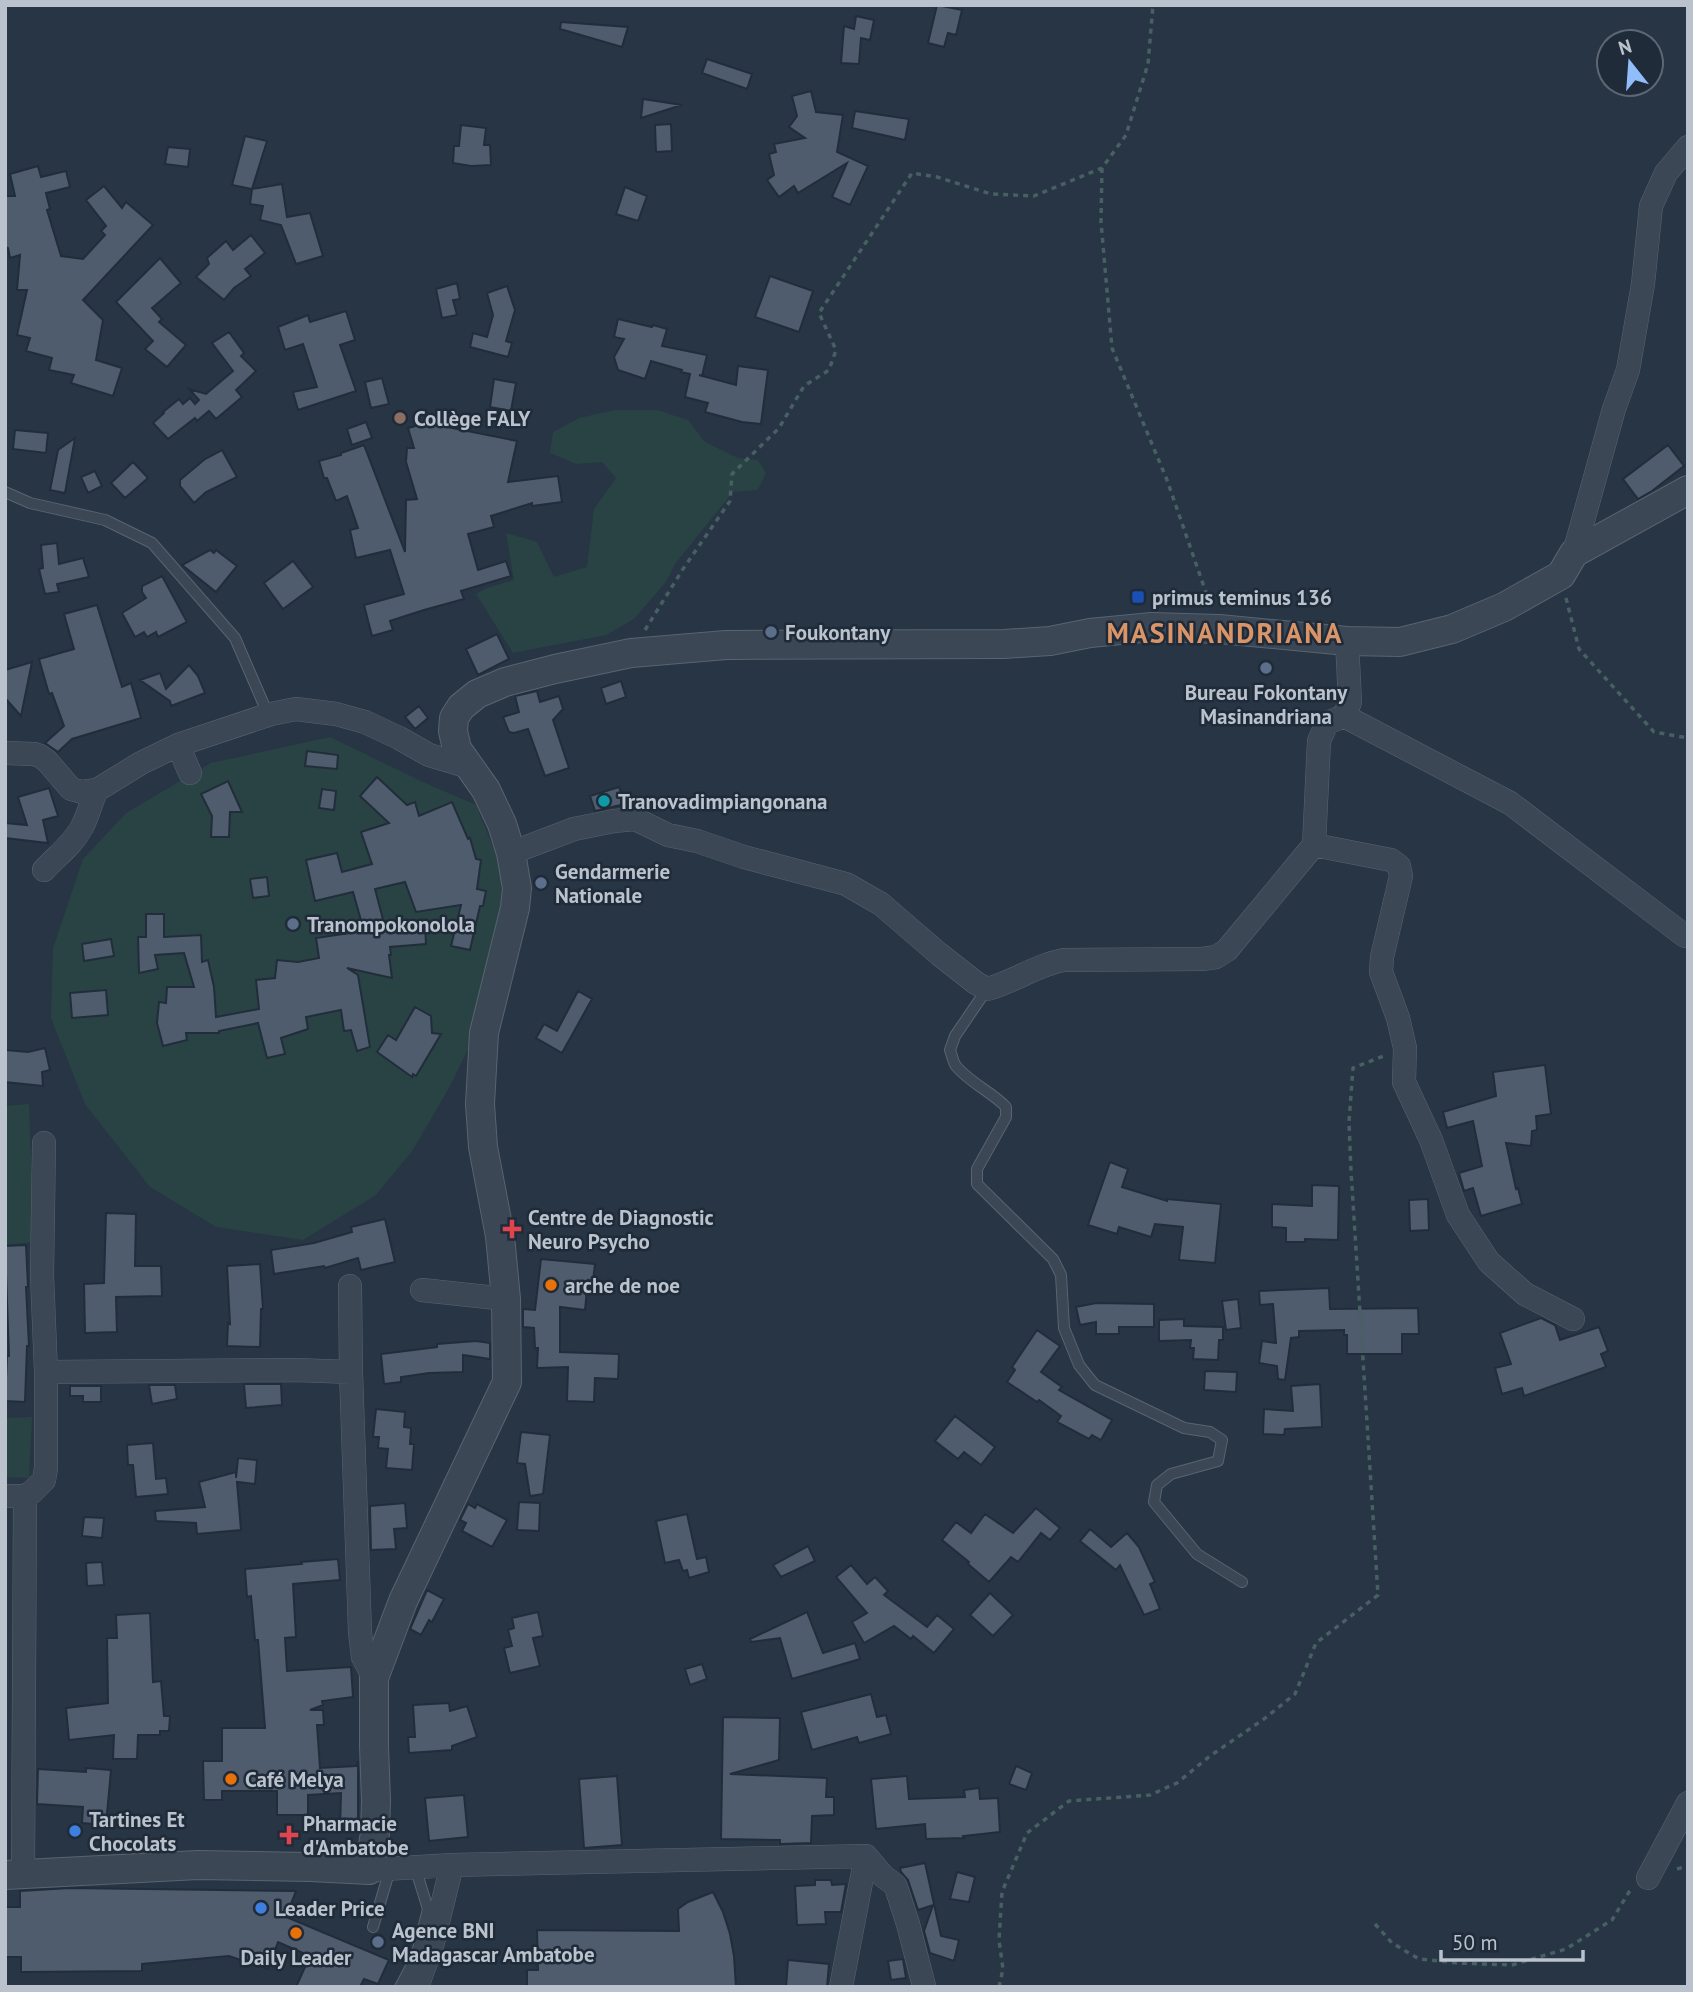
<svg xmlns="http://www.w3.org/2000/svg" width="1693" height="1992" viewBox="0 0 1693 1992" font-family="'PT Sans',sans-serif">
<rect width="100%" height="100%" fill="#273544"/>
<path fill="#294345" d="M615 410H657L688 420 705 442 738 458 758 460 766 473 758 490 733 492 675 564 666 582 634 619 606 635 513 653 476 594 486 588 514 580 506 533 537 542 554 577 587 567 594 509 616 478 602 462 576 464 550 453 553 432 579 418Z
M330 737 423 782 476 805 500 864 504 936 483 1019 450 1086 413 1150 376 1195 303 1240 216 1227 150 1187 85 1104 51 1018 53 948 83 859 126 813 211 763Z
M29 1104 32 1189V1242L5 1245V1106Z
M32 1417 29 1478 5 1477V1418Z"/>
<path fill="#4e5c6d" stroke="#222d3b" stroke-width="2" d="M937 5 962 10 956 35 948 33 944 47 928 43Z
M856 16 874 20 870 40 861 38 859 64 841 63 844 26 854 29Z
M561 22 628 27 622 47 560 29Z
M707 59 752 74 747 89 702 73Z
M811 91 816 112 843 115 837 152 868 166 850 205 832 197 847 163 798 193 794 186 779 197 767 180 774 175 769 154 776 152 774 144 805 138 789 127 797 116 792 96Z
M643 99 682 105 641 118Z
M855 111 909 119 905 140 852 128Z
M671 124 672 151 656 152 655 125Z
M461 125 486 128 484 145H490L491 165 471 166 453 163 454 146H459Z
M245 136 267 141 252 189 282 184 287 217 310 213 323 256 296 264 281 225 260 220 263 206 250 204 252 189 232 185Z
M168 147 190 149 188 167 165 164Z
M38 166 41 177 66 171 70 187 46 193 50 209 47 210 61 256 83 259 105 235 101 231 106 226 86 200 104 186 122 208 126 202 153 225 83 300 103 320 96 360 122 368 113 396 71 383 74 375 49 370 52 358 26 351 30 338 17 335 27 290H17L20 255 10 258 8 248 5 247 6 196H15L10 174Z
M625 187 647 196 638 221 616 214Z
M251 235 265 253 245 269 251 276 234 288 224 300 196 277 209 264 207 258 226 241 233 250Z
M160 258 181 283 152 308 162 319 159 322 186 345 167 367 145 349 153 341 116 302Z
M770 276 813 291 799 332 755 317Z
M457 283 460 299 453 300 457 315 442 318 436 289Z
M507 286 515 310 506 341 512 343 508 357 470 347 473 333 487 337 493 315 487 293Z
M346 311 355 340 340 345 356 391 298 410 293 392 317 387 303 344 285 350 278 327 308 315 310 322Z
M618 319 652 327 653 325 667 329 662 346 707 355 702 376 699 375 736 385 738 366 768 370 761 424 742 422 705 412 708 403 685 397 690 374 681 372 682 370 651 361 645 379 618 370 614 357 624 339 614 337Z
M229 332 244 353 241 356 256 371 236 390 242 397 216 419 209 411 197 421 195 418 168 439 153 423 164 413 163 412 179 399 183 404 190 398 195 404 199 400 189 389 206 394 233 371 212 343Z
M382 378 389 404 371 408 365 382Z
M494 379 516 383 511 411 490 407Z
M366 422 372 438 352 445 347 429Z
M427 423 517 441 508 482 558 476 562 502 532 506V503L491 516 494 527 468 534 478 570 506 561 511 576 461 591 464 599 424 610 390 621 393 630 372 636 364 605 404 594 390 550 356 558 350 530 358 528 347 496 336 501 327 478H324L319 461 341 455V453L364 445 405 552 406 500 417 499 406 462 407 448H414L408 428Z
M15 430 48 433 46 453 13 449Z
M75 438 65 493 50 490 58 450Z
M1668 445 1684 466 1652 491 1638 499 1623 479Z
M222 450 237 477 206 492 194 503 180 486V480L205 459Z
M133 462 148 478 125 498 111 483Z
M95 471 102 486 88 493 81 477Z
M57 543 59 564 83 558 89 577 57 584 59 592 45 594 39 569 43 568 41 545Z
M210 550 214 553 216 550 237 566 216 592 182 565Z
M293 561 313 587 283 609 264 583Z
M162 576 187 622 158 637 156 632 147 637 144 632 135 637 122 613 146 598 142 592V586Z
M97 605 122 687 131 683 141 718 72 739 58 752 45 743 64 726 52 693 49 694 39 659 74 649 64 614Z
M497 634 509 659 478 675 466 649Z
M32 662 21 716 5 698V670Z
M189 665 198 676 205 693 171 706 170 701 140 680 160 673 166 689Z
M621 681 626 697 606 704 601 688Z
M537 691 540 702 559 696 563 709 553 720 569 768 545 776 528 729 514 733 509 732 503 717 519 712 515 696Z
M419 706 428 718 415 729 405 717Z
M307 751 338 755 337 769 305 766Z
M377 777 407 805 415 802 419 816 452 802 468 839 470 838 476 859 481 860 477 889 486 891 483 906H480L470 950 451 946 461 905 416 912 405 882 375 889 385 927 425 925 426 944 390 947 391 955H389L392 978 347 968 358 975 370 1047 357 1051 351 1030 344 1031 341 1010 306 1017 308 1029 281 1038 285 1054 267 1058 258 1023 219 1031V1033H186L187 1040 163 1046 157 1023 159 1002 166 1003 167 987H194L184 953 155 955 158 969 139 973 138 937H146V914H164V937L201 935 202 962 208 960 214 987 216 1017 259 1009 256 980 275 978 277 960 298 962 319 958 316 938 364 931 353 892 315 901 306 860 337 853 342 872 372 864 361 832 389 823 360 796Z
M228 781 242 812H230L229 837H211L212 816 201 794Z
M619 787 625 804 595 811 590 796Z
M49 788 58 816 43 820 48 843 5 838V823L27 825 18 797Z
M322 789 336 791 334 810 319 808Z
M267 877 269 896 253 898 250 879Z
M111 939 114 956 84 961 82 944Z
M106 990 108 1015 72 1018 70 993Z
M578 991 592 999 562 1053 536 1038 544 1024 557 1031Z
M415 1007 431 1016 432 1033 441 1034 416 1076 413 1074 412 1077 377 1052 388 1035 396 1040Z
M45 1048 50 1070 42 1072 43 1086 5 1082V1050L28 1052Z
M1545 1065 1551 1114 1536 1116 1537 1130 1532 1131 1531 1146 1506 1143 1516 1189 1518 1188 1522 1204 1481 1216 1473 1188 1464 1191 1459 1173 1482 1166 1473 1121 1447 1128 1443 1112 1496 1096 1493 1072Z
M1110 1162 1128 1169 1122 1187 1167 1201V1199L1221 1204 1215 1263 1179 1260 1183 1227 1155 1224 1151 1237 1119 1227 1117 1234 1088 1225Z
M1312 1185 1339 1186 1338 1240 1305 1239V1242H1286V1228L1272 1227V1204L1312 1206Z
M1428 1199 1429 1230 1410 1231 1409 1200Z
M106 1213 136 1214 135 1266H161L162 1296 116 1297 117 1332 85 1333 84 1284 104 1283Z
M385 1219 395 1262 361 1270 358 1258 325 1268 324 1266 274 1274 271 1250 314 1243 352 1232 351 1227Z
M26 1245 28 1287H26L29 1346H27L25 1402 5 1401 7 1356H9L5 1246Z
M541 1259 595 1264 593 1281 588 1280 585 1310 560 1307V1352L619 1354 618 1379 595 1378 594 1402 567 1401 568 1367 537 1368 538 1348H535L534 1328 523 1327V1309L535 1310Z
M260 1264 263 1309H261L260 1347 227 1346 228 1323 230 1324 227 1266Z
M1329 1288 1330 1309 1418 1308 1419 1334H1402V1354H1347V1335H1344V1330L1299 1331V1337L1291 1338 1285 1380 1278 1379 1277 1366 1259 1363 1262 1341 1276 1343 1273 1304 1260 1305 1259 1291Z
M1238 1299 1241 1328 1226 1330 1222 1301Z
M1096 1303 1154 1304V1327H1119V1334H1096V1322L1080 1325 1076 1307Z
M1541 1318 1555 1325 1560 1340 1599 1327 1608 1351 1601 1354 1606 1367 1524 1396 1522 1388 1502 1394 1495 1368 1511 1364 1500 1333Z
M1184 1319V1326L1223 1327V1340H1219L1218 1360 1193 1359 1194 1348H1190L1191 1340 1159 1341V1320Z
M1037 1330 1060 1346 1041 1372 1062 1387 1059 1390 1112 1420 1101 1440 1092 1435 1089 1439 1057 1422 1061 1416 1039 1400 1037 1402 1007 1382 1015 1370 1012 1367Z
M476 1341 490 1343V1359L463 1355V1372L429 1373 401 1377V1382L384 1384 381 1354 437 1347V1344Z
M1205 1371 1237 1372 1236 1392 1204 1390Z
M244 1384H281L282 1405 246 1408Z
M1320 1384 1322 1427 1285 1429 1284 1435 1263 1434 1264 1409 1293 1411 1291 1386Z
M149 1385H175L177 1399 152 1404Z
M70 1386H101V1402H83V1396H70Z
M376 1409 405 1412 404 1427 411 1428 410 1444H414L412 1470 386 1468 388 1449 378 1448 379 1437H373Z
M955 1416 995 1447 981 1465 964 1452 958 1459 935 1441Z
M521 1432 550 1435 543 1494 530 1496 525 1464 517 1463Z
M153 1443 156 1479 166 1478 168 1494 136 1497 133 1465H128L127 1445Z
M238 1458 257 1460 255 1484 237 1482 241 1530 197 1534 196 1523 156 1521 155 1511 205 1507 199 1482 236 1472V1478Z
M519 1502 540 1503 539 1531 517 1530Z
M405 1503 407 1528 394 1529 396 1549 371 1550 370 1506Z
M468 1504 475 1508 477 1504 507 1520 492 1547 462 1531 466 1523 460 1520Z
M1036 1508 1060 1528 1050 1540 1041 1533 1018 1562 1011 1557 989 1582 968 1564 969 1562 942 1540 956 1522 971 1533 985 1514 1013 1533Z
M687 1514 697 1559 706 1557 709 1572 689 1578 687 1570 683 1571 679 1560 665 1563 656 1521Z
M84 1517 104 1518 102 1538 82 1536Z
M1090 1529 1111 1547 1127 1533 1139 1547 1155 1582 1150 1584 1160 1609 1144 1615 1120 1565 1116 1570 1080 1541Z
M808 1546 815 1561 781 1577 773 1565Z
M338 1559 340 1580 293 1584 296 1637 285 1638 287 1671 351 1667 353 1697 322 1701 323 1705 310 1710H323L324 1725H317L320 1768 356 1766 358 1761V1831H340L341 1793 308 1795V1815H277V1791H222V1800H204L203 1761H222V1728H265L258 1640H255L251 1596 247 1597 245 1569 302 1564 301 1562Z
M102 1562 104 1585 87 1586 86 1563Z
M851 1565 867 1584 875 1577 888 1591 884 1595 927 1627 937 1615 954 1629 934 1653 913 1636 911 1639 894 1626 864 1643 852 1622 867 1613 836 1577Z
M427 1590 444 1599 432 1622 429 1620 421 1635 410 1629Z
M990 1593 1013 1615 993 1636 970 1615Z
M538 1612 543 1636 533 1638 540 1666 510 1673 504 1648 512 1646 508 1630 514 1628 512 1618Z
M807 1612 823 1653 855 1643 860 1659 792 1679 780 1638 751 1642 750 1639Z
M150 1613 153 1682 161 1681 164 1716H170L169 1731H160V1735H138L137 1759H113L114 1735 69 1740 66 1708 108 1703 107 1638H117L116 1615Z
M702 1664 707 1679 690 1685 685 1669Z
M871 1694 877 1717 886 1715 891 1734 859 1743 857 1737 812 1750 801 1712Z
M449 1703 450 1711 467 1706 477 1737 452 1746V1750L409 1753 408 1737H415L413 1705Z
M723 1717 780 1718 779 1760 730 1774 827 1778 826 1797H834V1815L812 1816 811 1843 780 1844V1840L721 1839Z
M1016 1766 1032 1773 1026 1790 1009 1784Z
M86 1768 111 1770 106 1825 82 1823 83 1807 37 1804 38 1769 86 1772Z
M617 1776 622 1845 584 1848 579 1779Z
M907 1776 909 1799 965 1797 964 1790 979 1788 980 1799 998 1798 1000 1832 963 1836 964 1838 926 1839 925 1824 876 1829 871 1779Z
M464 1795 468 1837 429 1841 425 1798Z
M925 1863 941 1936 959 1940 954 1961 930 1953 924 1931 933 1905 918 1910 908 1880 901 1872 900 1868Z
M957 1872 975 1877 969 1902 950 1899Z
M815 1880H831L832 1885 846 1884 841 1912H825L826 1924 797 1925 795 1886 815 1885Z
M70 1888 296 1891 286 1917 389 1960 378 1984 364 1979 360 1987H296L310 1956 278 1942 268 1969 229 1956 142 1964V1971L21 1972V1957H5V1907H20V1891Z
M713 1892 723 1912 730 1934 734 1956 736 1987H527V1970H538L537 1930 679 1931 678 1909 688 1902Z
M903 1959 906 1978 891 1980 888 1961Z
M788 1960 829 1964 827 1987H786Z"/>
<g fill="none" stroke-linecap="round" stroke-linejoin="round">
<g stroke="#5a6471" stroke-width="12">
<path id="service" d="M5 492 30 503 105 520 152 543 235 638 264 705 271 714
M987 989 955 1036 950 1050C952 1055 953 1062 956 1066 970 1083 992 1092 1006 1107V1117L977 1169V1184L1053 1259 1061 1275 1064 1328 1079 1365 1095 1385 1184 1428 1210 1432 1222 1440 1218 1461 1171 1474 1157 1485 1154 1502 1197 1554 1242 1582
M373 1927 390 1869
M400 1987 416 1957 428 1909 415 1867"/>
</g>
<g stroke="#5a6471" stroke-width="24">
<path id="minor" d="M1574 553 1614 409 1628 370 1643 284 1651 206 1666 173 1688 147
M1347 641 1350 702 1344 716 1327 723 1319 741 1314 845 1391 860 1399 866 1401 876 1382 957 1381 972 1398 1018 1405 1048 1404 1082 1431 1140 1458 1215 1489 1262 1525 1294 1573 1319
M1344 716 1510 803 1685 936
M178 745 190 773
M5 753 34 754 40 756 47 761 71 789 82 792 97 790 141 763 178 745 271 714 296 709 336 714 365 722 399 738 429 755 469 767
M511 853 574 829 614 821 635 819 668 835 697 841 744 857 846 884 881 904 939 954 976 983 987 989C1014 982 1036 965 1064 960L1202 959 1216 957 1227 950 1314 845
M44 870C57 856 73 844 82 827 88 816 91 802 97 790
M350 1286 351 1372 360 1632 363 1657 374 1678
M422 1290 506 1299
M46 1372 296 1370 351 1372
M5 1496H25L32 1492 44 1480 46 1468V1372L42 1275 44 1143
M866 1856 883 1876 895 1885 897 1890 908 1924 924 1986
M369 1870 452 1865 866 1856
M23 1875 25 1496
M1648 1878 1688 1803
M417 1987 432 1946 452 1865
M841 1987 866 1856"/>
</g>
<g stroke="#5a6471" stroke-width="30">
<path id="tertiary" d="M5 1875 198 1865 310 1867 369 1870 375 1833 376 1801 374 1746V1678L403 1601 507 1382 506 1299 500 1236 483 1147 480 1104 484 1033 515 908 517 888 511 853 502 824 486 790 457 749 453 731 454 718 461 707 477 694 505 682 555 669 631 653 726 645 1004 644 1050 641 1090 633 1152 627 1219 629 1347 641 1400 642 1452 629 1504 607 1561 575 1574 553 1688 490"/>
</g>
<path stroke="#476061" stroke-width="3.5" stroke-dasharray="5 5" stroke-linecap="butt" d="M1102 168 1101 222 1112 348 1167 480 1211 607
M1566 598 1579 649 1654 732 1688 738
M645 630 683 569 730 501 732 474 779 428 804 386 829 370 836 350 819 313 912 173 937 177 991 194 1034 196 1102 168 1126 135 1148 64 1153 5
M1677 1869 1688 1866
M1375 1924 1392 1943 1419 1959 1458 1963 1512 1965 1566 1949 1612 1920 1629 1892 1633 1889
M999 1987 1003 1969 999 1940 1002 1892 1027 1833 1069 1801 1150 1795 1177 1783 1210 1756 1264 1719 1295 1694 1316 1643 1378 1595 1351 1171 1349 1122 1353 1068 1386 1055"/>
<use href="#service" stroke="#3b4754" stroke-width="10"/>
<use href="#minor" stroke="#3b4754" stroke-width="23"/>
<use href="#tertiary" stroke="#3b4754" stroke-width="28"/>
</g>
<circle fill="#8d6e63" stroke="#202b39" stroke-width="2.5" cx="400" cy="418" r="7"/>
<rect fill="#1a4fb4" stroke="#202b39" stroke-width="2.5" x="1131" y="590" width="14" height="14" rx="3.5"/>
<g fill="#5c6f8a" stroke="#202b39" stroke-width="2.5">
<circle cx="771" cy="632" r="7"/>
<circle cx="1266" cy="668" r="7"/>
<circle cx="541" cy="883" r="7"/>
<circle cx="293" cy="924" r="7"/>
<circle cx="378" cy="1942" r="7"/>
</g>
<circle fill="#0f9aa8" stroke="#202b39" stroke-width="2.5" cx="604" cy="801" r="7"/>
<g fill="#e0444e" stroke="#202b39" stroke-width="2.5">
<path d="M508.5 1218.5h7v7h7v7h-7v7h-7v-7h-7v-7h7z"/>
<path d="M285.5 1824.5h7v7h7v7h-7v7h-7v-7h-7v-7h7z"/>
</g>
<g fill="#e8710a" stroke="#202b39" stroke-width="2.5">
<circle cx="551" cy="1285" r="7"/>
<circle cx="231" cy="1779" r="7"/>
<circle cx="296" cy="1933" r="7"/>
</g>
<g fill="#3f7fe0" stroke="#202b39" stroke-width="2.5">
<circle cx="75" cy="1831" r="7"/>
<circle cx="261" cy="1908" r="7"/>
</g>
<g text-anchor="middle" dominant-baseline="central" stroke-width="5" stroke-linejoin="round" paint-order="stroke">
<g font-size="21" font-weight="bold" fill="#b9c2cd" stroke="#202b39" text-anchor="start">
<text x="414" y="418">Collège FALY</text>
<text x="1152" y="597">primus teminus 136</text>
<text x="785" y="632">Foukontany</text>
<text x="1266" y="692" text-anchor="middle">Bureau Fokontany<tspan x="1266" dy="24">Masinandriana</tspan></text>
<text x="618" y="801">Tranovadimpiangonana</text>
<text x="555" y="871">Gendarmerie<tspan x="555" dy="24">Nationale</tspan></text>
<text x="307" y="924">Tranompokonolola</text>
<text x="528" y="1217">Centre de Diagnostic<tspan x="528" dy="24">Neuro Psycho</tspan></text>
<text x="565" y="1285">arche de noe</text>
<text x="245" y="1779">Café Melya</text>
<text x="89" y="1819">Tartines Et<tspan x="89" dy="24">Chocolats</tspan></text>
<text x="303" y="1823">Pharmacie<tspan x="303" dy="24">d'Ambatobe</tspan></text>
<text x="275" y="1908">Leader Price</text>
<text x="392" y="1930">Agence BNI<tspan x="392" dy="24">Madagascar Ambatobe</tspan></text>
<text x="296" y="1957" text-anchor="middle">Daily Leader</text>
</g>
<g font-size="28" font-weight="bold" letter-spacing="2" fill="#d99468" stroke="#202b39">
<text x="1225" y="632">MASINANDRIANA</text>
</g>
</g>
<rect width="1693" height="1992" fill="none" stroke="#b9c2cd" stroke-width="14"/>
<g transform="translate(1630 63) rotate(343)"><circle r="33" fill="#202b39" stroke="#5d6774" stroke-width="2"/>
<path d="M0-5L12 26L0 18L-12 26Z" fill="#91befb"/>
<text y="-10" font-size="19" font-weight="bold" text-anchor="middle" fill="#b9c2cd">N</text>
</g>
<path d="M1441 1950v10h142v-10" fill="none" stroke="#b9c2cd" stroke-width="3.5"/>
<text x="1452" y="1950" font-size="21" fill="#b9c2cd" stroke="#202b39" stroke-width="5" paint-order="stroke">50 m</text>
</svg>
